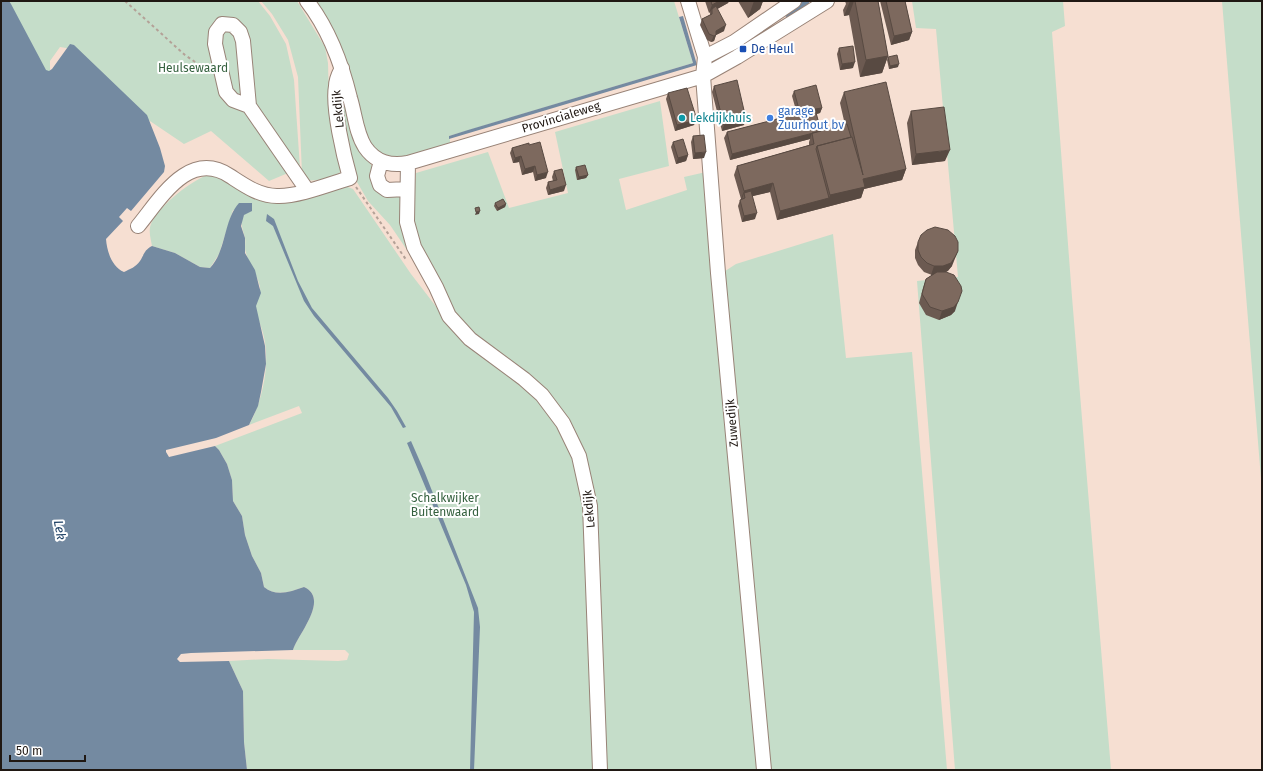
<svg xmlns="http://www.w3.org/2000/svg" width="1263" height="771" viewBox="0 0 1263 771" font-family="'Fira Sans',sans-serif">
<rect width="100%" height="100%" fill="#f6dfd2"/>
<path fill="#c5ddc9" d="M1 1H258L270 16 286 44 294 80 300 168 269 181 211 131 184 144 144 117 73 49 60 47 50 61V83Z
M261 1H297L325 47 328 63 329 101 342 171C333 178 316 182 304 180L302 174 298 77 288 40 272 14Z
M312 1H674L693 63 449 136 451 146C423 153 378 174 365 134 359 117 359 98 352 80 342 53 325 27 312 1Z
M912 1H1063L1065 26 1052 32 1072 297 1111 770H955L917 281 958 277 936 29 916 28Z
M1222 1H1262V491Z
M343 90 362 154 373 167 387 196H404L426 278 390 225 368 201 350 170 340 102Z
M660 101 669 166 619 179 626 210 687 190 684 177 706 172 760 770H605L598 517 593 485 580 443 473 335 451 308 414 234 413 205 416 173 488 152 509 208 568 193 555 132Z
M205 176H215L268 201 345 186 353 189 411 274 458 335 525 387 544 407 552 417 574 460 586 522 594 770H247L244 742 243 691 229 661 268 659 338 661 347 660 349 654 345 650H293C298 634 330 599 304 587 290 592 276 597 264 587L261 573 252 556 245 535 242 516 233 501 232 480 227 464 219 450 215 446 302 413 299 406 249 425C263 400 271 362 263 333 261 325 256 316 256 307 256 299 261 295 260 287 257 274 249 264 246 253 244 248 246 243 245 238 243 229 239 223 244 215L233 210 219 254 210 268 200 267 175 253 152 246C151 239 148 231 151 224 157 208 188 183 205 176Z
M833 234 846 358 912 352 947 770H768L722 273 736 264Z"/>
<path fill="#748aa1" d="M1 1H9L11 4 46 70 49 71 52 69 70 44 74 45 147 115 160 148 165 166 164 172 131 211 127 208 119 217 123 221 106 239C107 252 112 267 124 272 130 269 136 267 140 261 144 255 144 250 152 246L175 253 200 267 210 268C227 250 223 221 239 203H252V211L244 215 241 226 245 238V253L255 270 259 286 261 293 256 306 265 346 266 364 261 392 258 406 249 425 216 438 166 450V452L169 457 215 446 219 450 227 464 232 480 233 501 242 516 245 535 252 556 261 573 264 587C276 597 290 592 304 587 330 599 298 634 293 650L191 653 181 654 177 659 180 662 229 661 243 691 244 742 247 770H1Z
M683 16 697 65 449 139V136L468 130 693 63 679 17Z
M267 214 274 219 298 281 312 308 388 398 397 411 406 427 403 428 391 407 314 316 304 301 273 226 266 221Z
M411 441 425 473 478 608 480 627 474 770H470L474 612 466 585 407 443Z"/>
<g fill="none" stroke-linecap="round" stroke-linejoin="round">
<path stroke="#748aa1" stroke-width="11" d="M789 12 804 1"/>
<g stroke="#988377" stroke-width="16">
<path id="minor" d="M307 1C328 28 342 65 350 98 355 114 356 133 365 147 376 163 391 166 408 163L703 76 737 57 827 1
M688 1 705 57 703 76 718 273 764 770
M705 57 734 42 794 1
M249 106 233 100 226 92 215 44 216 32 222 24 233 25 240 32 243 41 249 106 307 190
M381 161 377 176 380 185 387 190 406 189
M408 163 407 222 414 247 436 287 449 316 470 339 524 379 542 395 563 423 579 456 590 506 600 770
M138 226C161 198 189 149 230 176 244 185 259 196 277 196 297 197 330 184 350 178 344 157 332 107 336 86 336 79 339 74 342 68"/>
</g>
<path stroke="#b4a197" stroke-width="2" stroke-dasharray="3 3" stroke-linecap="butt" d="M125 1 185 55 201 66H208
M356 187 407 261"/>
<use href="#minor" stroke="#fff" stroke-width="14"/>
</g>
<path fill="#6c5a51" d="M705 1H729L728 3 717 9 724 31 716 35 714 41 711 42 707 40 700 25 702 19 710 15V12L709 13Z
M738 1H763L760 9 748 18Z
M845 1H878L888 56 882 73 860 77 849 15 844 16 843 10 846 4Z
M880 1H905L912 32 909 40 891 45Z
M839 48 853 68 840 70 837 54Z
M888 57 898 67 889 69 887 60Z
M714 86 744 125 722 131 712 92Z
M794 91 822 108 820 113 816 114 820 131 845 125 840 103 844 92 906 169 902 180 864 189 861 198 777 220 770 192 752 196 755 219 742 222 738 206 740 200 742 199H741L734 175 737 166 809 145V142L810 139 730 160 724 138 727 132 797 114 792 96Z
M668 93 694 125 675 131 666 99Z
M911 111 945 161 912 165 907 123Z
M693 136 704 158 693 159 691 142Z
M673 142 688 155 686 161 676 164 671 147Z
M529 145 546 178 535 181 533 172 522 175 519 162 513 163 510 153 512 148Z
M576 167 588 175 586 178 577 180 575 170Z
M554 171 564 191 548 195 546 188 548 182 553 181 552 177Z
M495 203 506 204 505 207 497 211 494 206Z
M918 242 952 266 946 272 955 311 951 315 939 320 926 315 919 303 923 288 926 279 932 275 924 272 918 265 915 258V250Z"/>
<path fill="#584a42" d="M719 1H729L728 3 712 12V9L710 12 709 13 712 5Z
M754 1H763L760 9 748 18Z
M850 1H854L849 15 844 16Z
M726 25 724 31 716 35 714 41 711 42 716 31Z
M912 32 909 40 891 45 894 36Z
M888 56 882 73 860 77 866 60Z
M855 62 853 68 840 70 842 64Z
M899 64 898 67 889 69 890 66Z
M822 108 820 113 813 115 815 109Z
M746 119 744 125 722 131 724 125Z
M697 120 694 125 675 131 677 125Z
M821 131 812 133 810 139 730 160 732 154Z
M950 150 945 161 912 165 916 154Z
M706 152 704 158 693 159 695 153Z
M688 155 686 161 676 164 678 158Z
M521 156 519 162 513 163 515 158Z
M535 166 533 172 522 175 525 169Z
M906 169 902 180 864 189 861 198 777 220 780 211 829 198 830 195 863 179Z
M548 172 546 178 535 181 537 175Z
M588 175 586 178 577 180 579 177Z
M773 183 770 192 745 198 744 193 742 199H741L744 191Z
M566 185 564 191 548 195 550 190Z
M506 204 505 207 497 211 498 208Z
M480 211 479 214 475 215 476 212Z
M757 213 755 219 742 222 744 216Z
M958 251 952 266 948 271 939 275H931L934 266Z
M958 302 955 311 951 315 939 320 942 311Z"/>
<path fill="#7d695e" stroke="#584a42" d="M711 1H719L712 5Z
M855 1H878L888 56 866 60Z
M886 1H905L912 32 894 36Z
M716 6 726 25 716 31V35L714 36 709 34 702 19 712 14V9Z
M853 46 855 62 842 64 839 48Z
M897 55 899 64 890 66 888 57Z
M737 80 746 119 724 125 714 86Z
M886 82 906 169 863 179 865 187 830 195 817 146 852 137 863 175 844 92Z
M816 85 822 108 815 109 821 131 732 154 727 132 800 113 794 91Z
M687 88 697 120 677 125 668 93Z
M944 107 950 150 916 154 911 111Z
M847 124 851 137 817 146 816 149 829 198 780 211 773 183 744 191 737 166 814 144 812 133Z
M704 135 706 152 695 153 693 136Z
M683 139 688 155 678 158 673 142Z
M540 142 548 172 537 175 535 166 525 169 521 156 515 158 512 148 529 143V145Z
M585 165 588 175 579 177 576 167Z
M562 169 566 185 550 190 548 182 557 180 554 171Z
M751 191 757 213 744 216 740 200 745 198 744 193Z
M503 199 506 204 498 208 495 203Z
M479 207 480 211 476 212 475 208Z
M935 227 948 230 955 236 958 242V251L955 257 951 263 943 266H934L927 263 921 257 918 250V242L921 235 927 230Z
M937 272H946L954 275 961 286 962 291 958 302 954 307 942 311 930 307 922 294 926 279Z"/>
<rect fill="#1a4fb4" stroke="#fff" stroke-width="1.5" x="739" y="45" width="8" height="8" rx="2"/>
<circle fill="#0f9aa8" stroke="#fff" stroke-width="1.5" cx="682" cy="118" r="4"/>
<circle fill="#3f7fe0" stroke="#fff" stroke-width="1.5" cx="770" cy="118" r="4"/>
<g text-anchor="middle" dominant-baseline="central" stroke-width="4" stroke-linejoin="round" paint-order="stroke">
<g font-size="12" fill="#164399" stroke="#fff" text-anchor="start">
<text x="751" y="49">De Heul</text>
</g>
<g font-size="12" fill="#35613f" stroke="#fff">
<text x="193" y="68">Heulsewaard</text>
<text x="445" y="498">Schalkwijker<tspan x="445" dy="14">Buitenwaard</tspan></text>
</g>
<g font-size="12" fill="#201813" stroke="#fff">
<text transform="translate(338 109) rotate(-95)">Lekdijk</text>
<text transform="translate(561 117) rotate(-17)">Provincialeweg</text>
<text transform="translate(732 423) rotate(-95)">Zuwedijk</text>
<text transform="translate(589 509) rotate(-95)">Lekdijk</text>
</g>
<g font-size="12" fill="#366cbe" stroke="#fff" text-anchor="start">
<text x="778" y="111">garage<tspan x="778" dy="14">Zuurhout bv</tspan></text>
</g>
<g font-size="12" fill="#0d838f" stroke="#fff" text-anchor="start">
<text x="690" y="118">Lekdijkhuis</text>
</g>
<g font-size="13" font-style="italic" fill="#214367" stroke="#fff">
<text transform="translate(60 530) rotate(80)">Lek</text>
</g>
</g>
<rect width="1263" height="771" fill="none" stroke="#201813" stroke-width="4"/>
<path d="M10 755v6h75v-6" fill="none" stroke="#201813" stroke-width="2"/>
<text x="16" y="755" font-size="12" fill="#201813" stroke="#ffffff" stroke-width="3" paint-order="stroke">50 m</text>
</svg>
